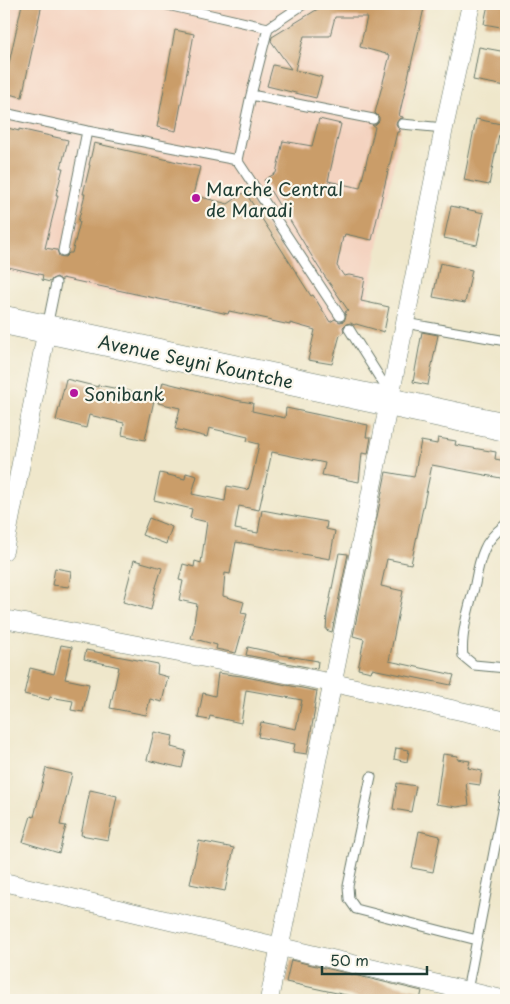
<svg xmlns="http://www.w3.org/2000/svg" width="510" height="1004" viewBox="0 0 510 1004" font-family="'Playpen Sans',sans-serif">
<rect width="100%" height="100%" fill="#fbf7ec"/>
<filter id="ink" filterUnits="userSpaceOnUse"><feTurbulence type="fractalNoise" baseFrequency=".02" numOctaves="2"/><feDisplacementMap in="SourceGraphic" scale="10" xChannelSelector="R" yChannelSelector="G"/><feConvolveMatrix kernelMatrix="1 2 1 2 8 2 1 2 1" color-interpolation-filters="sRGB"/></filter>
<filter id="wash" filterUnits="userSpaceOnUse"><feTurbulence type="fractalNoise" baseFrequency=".0096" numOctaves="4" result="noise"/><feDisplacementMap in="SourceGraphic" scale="20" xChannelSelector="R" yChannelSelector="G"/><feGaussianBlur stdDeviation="1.12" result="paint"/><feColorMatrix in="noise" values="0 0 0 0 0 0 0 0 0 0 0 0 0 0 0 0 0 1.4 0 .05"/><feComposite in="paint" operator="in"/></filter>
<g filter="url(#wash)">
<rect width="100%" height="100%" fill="#efe7cb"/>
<path fill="#f4d3c0" d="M4 4H427L402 124 364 318 339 335 61 284 4 271Z"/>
<g id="blocks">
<path fill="#ca9d69" d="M22 4H42L22 97 4 93V86Z
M326 4H425L399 116 403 117V118L399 119 396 123 397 127 400 130V132H397L372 240 345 234 344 237H343L337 266 344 276 349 275 365 278 361 301 389 307 384 332 356 324 354 325 351 323 346 324 343 327 344 332 340 335 332 364 308 360 315 330 290 323V325L267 320 268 319 229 311 228 314 62 278V281L57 277 52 279 50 282 42 280 43 275 4 266V127L19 131V129L68 140 61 168H63L56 195H58L45 248 57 250 59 256 65 257 69 253H72L80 222H78L85 194H83L90 165H89L94 143 151 156 200 167 193 195 228 204 245 192 311 296 313 295 330 322 335 319 340 322 344 321 346 316 345 312 348 310 319 268 280 204 279 205 264 180 276 173 283 141 312 146 319 119 341 124 328 181 360 188 375 127 372 125H375L379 121V117L375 113 390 55 360 47 367 17H335L330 36H304L295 70 322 77 316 98 267 86 273 65 291 69 271 41 272 37Z
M488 4H506V28L484 24Z
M175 30 194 34 176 131 157 127Z
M479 47 506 52V86L473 80Z
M476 119 501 124 489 185 464 180Z
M451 206 484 213 477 245 444 238Z
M440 263 472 270 465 303 433 297Z
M422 332 438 335 428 385 413 382Z
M66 379 98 387V385L155 396 145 440 122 435 124 423 89 415 86 428 56 420Z
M163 382 235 400 253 403 252 411 285 418 286 408 368 425 366 437H371L368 454 362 453 359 482 322 475 325 463 272 452 259 510 239 506 235 529 258 533 262 510 327 522 326 529 335 531 330 559 236 542 230 574 225 573 223 596 244 602 241 613 247 614 236 653 216 649 217 645 191 638 195 623 194 622 197 604 179 600 183 581 179 580 183 564 194 567 195 561 201 563 207 522 190 518 192 509 154 500 160 473 185 479 186 473 197 476 192 494 225 501 227 486 248 490 252 477 259 444 247 441 248 437 209 428 207 437 175 429 180 408 158 403Z
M438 438 456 441 455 445 496 452 495 459 506 461V479L432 465 411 564 387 559 381 586 403 591 389 661 454 675 451 685 372 669 371 672 358 669 364 639 353 636 386 472 414 477 421 441 437 444Z
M149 518 172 527 166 544 142 535Z
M339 553 348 554 332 632 326 630 327 614Z
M134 560 162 568 155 590 151 610 123 602Z
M55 568 71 571 69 587 52 585Z
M61 645 72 647 65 679 89 684 83 712 71 710 73 701 50 697 49 700 24 694 30 668 54 674Z
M248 647 275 653V654L318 661 317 669 246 655Z
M86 650 158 664 157 674 168 677 162 702 150 699 146 715 110 708 119 667 84 659Z
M218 673 241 676 317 691 314 709H315L307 754 293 752 295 744 258 737 261 722 296 729 302 700 246 690 241 723 210 716 209 720 198 718 203 693 215 696Z
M154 732 173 736 171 747 186 751 182 768 147 760Z
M396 748 409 750 407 762 394 759Z
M443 754 458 756 457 759 470 761 468 768 482 771 480 785 466 783 469 805 457 807 436 804Z
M46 768 72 774 60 825 66 826 59 853 23 842 31 816 34 817Z
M397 783 416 786 411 812 393 809Z
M90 790 117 796 108 840 81 835Z
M419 831 440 836 433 872 412 868Z
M199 841 234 848 225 891 190 884Z
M291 960 422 991 420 1000H369L286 982Z"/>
</g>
</g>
<g filter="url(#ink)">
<use href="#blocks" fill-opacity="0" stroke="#687869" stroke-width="1"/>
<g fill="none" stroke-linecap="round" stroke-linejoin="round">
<g stroke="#687869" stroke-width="11">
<path id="service" d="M163 4 268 28
M251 95 373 119
M4 113 87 131 237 160 251 95 268 28 304 4
M402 124 444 128
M237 160 340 316
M63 251 87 131
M405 323 506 341
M47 327 56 283
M349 329 390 394
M506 524C497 531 488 539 484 550 479 561 477 573 475 584 470 604 460 636 463 656L474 665 506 668
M371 777 348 886 349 899 356 909 477 940
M467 991 505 795"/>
</g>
<g stroke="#687869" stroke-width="19">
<path id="minor" d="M4 551 47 329
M4 619 333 683 506 721
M4 882 506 1000
M269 1000 389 402 444 128 471 4"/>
</g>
<g stroke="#687869" stroke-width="29">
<path id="trunk" d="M4 320 506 427"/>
</g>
<use href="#service" stroke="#fff" stroke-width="9"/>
<use href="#minor" stroke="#fff" stroke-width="18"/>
<use href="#trunk" stroke="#fff" stroke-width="28"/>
</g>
</g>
<g fill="#b5179e" stroke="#fbf7ec" stroke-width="2">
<circle cx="196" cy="198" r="5"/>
<circle cx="74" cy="393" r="5"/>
</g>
<g text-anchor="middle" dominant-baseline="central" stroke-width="4.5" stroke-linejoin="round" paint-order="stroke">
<g font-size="18" fill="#1f3d34" stroke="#fbf7ec" text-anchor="start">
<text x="206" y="188">Marché Central<tspan x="206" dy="21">de Maradi</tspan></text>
<text x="84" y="393">Sonibank</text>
</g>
<g font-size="18" fill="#1f3d34" stroke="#fbf7ec">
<text transform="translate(196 361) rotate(12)">Avenue Seyni Kountche</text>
</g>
</g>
<rect width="510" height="1004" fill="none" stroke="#fbf7ec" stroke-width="20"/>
<path d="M322 966v8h105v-8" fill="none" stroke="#1f3d34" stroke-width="2.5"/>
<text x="330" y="966" font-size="15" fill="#1f3d34" stroke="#fbf7ec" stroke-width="4" paint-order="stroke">50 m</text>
</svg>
